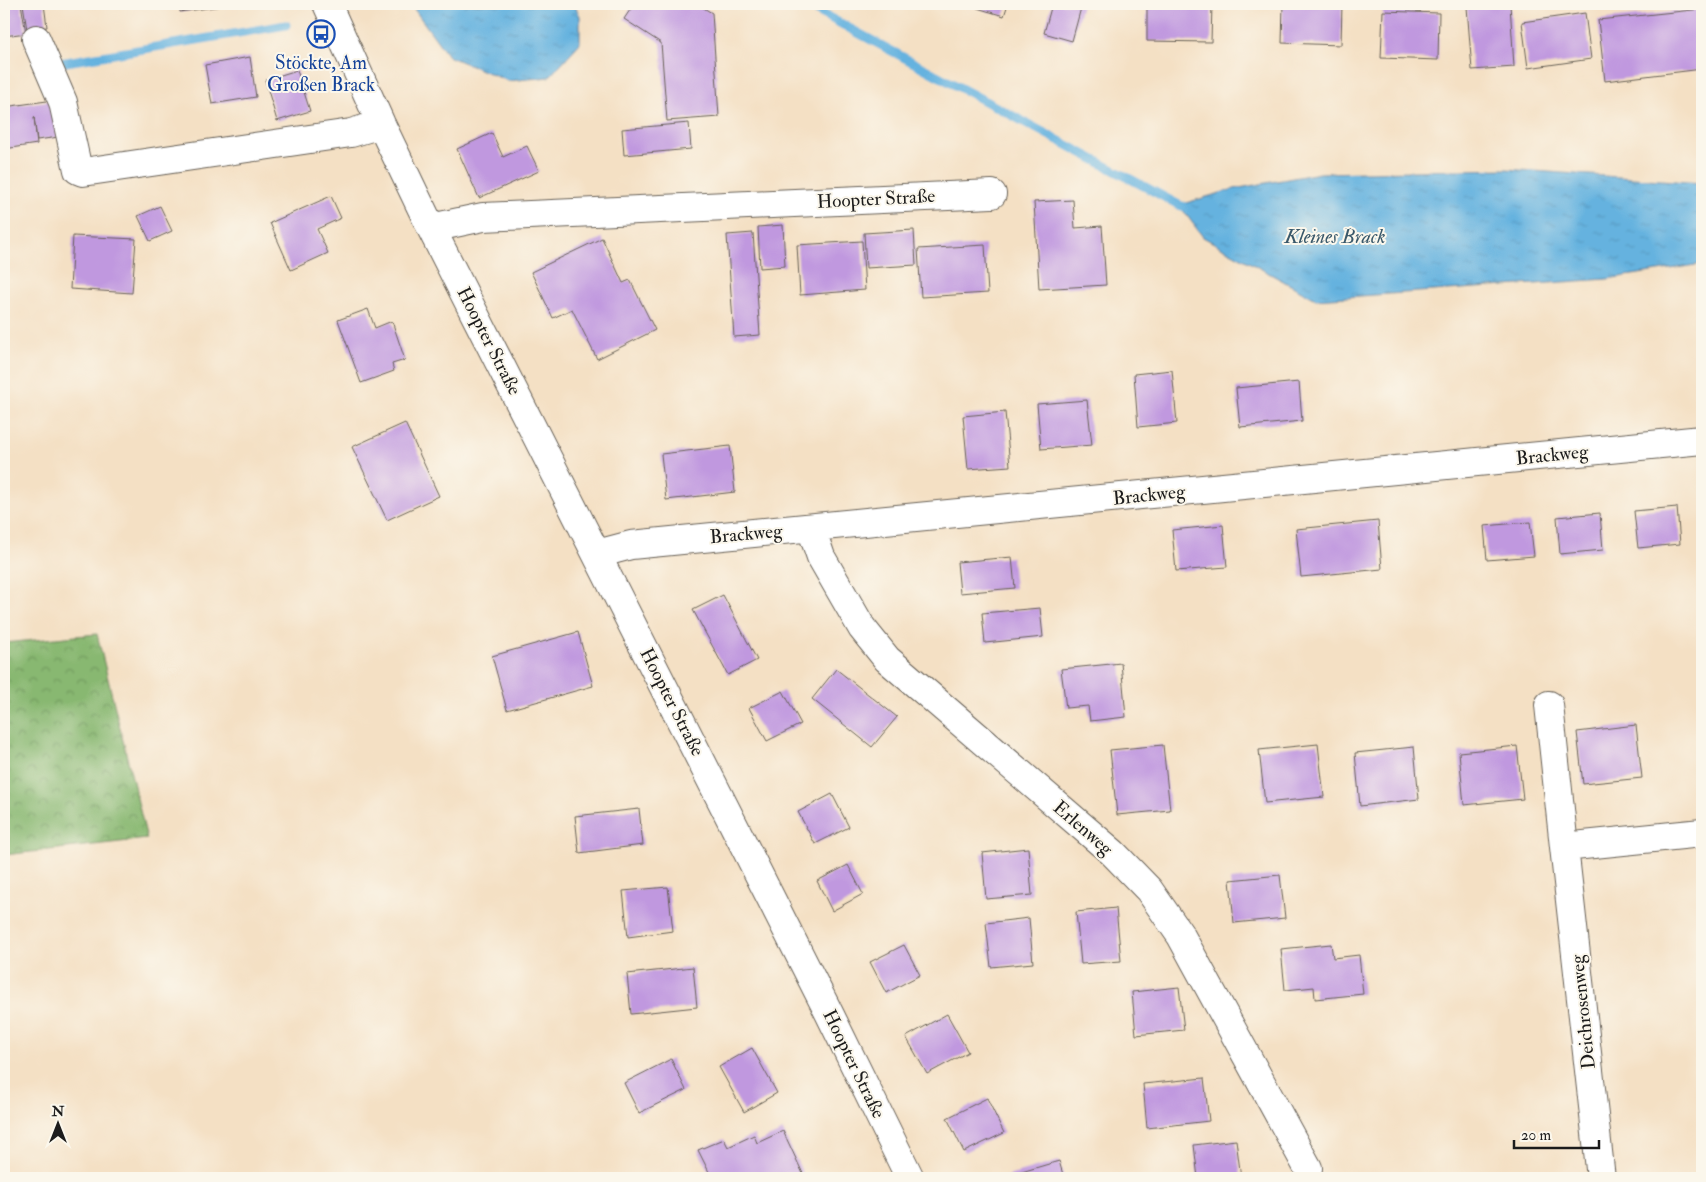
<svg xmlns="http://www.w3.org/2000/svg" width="1706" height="1182" viewBox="0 0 1706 1182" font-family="'IM FELL Double Pica',serif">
<defs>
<pattern id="forest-crowns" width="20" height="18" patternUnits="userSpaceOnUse" patternTransform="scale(1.25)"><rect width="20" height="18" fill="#88b871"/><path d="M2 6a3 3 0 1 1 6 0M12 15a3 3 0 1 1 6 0" fill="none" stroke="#6e955c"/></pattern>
<pattern id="water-ripples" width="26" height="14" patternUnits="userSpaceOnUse" patternTransform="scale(1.25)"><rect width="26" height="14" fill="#65b2df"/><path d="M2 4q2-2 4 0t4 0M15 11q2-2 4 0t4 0" fill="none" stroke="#5798bf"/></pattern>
</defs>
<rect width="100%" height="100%" fill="#fbf7ec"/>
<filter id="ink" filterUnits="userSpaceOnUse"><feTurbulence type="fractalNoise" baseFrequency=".02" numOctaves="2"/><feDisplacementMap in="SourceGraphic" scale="10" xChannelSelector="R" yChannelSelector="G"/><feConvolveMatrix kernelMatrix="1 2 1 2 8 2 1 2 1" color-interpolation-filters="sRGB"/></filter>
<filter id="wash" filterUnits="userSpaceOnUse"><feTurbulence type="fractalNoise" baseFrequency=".0096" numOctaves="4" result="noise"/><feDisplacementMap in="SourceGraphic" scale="20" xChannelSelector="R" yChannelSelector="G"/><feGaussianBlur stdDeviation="1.12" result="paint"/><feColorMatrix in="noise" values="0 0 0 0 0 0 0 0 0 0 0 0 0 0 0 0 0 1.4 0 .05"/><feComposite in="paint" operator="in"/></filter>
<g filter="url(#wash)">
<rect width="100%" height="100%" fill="#f4e0c4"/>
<path fill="url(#forest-crowns)" stroke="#526a46" d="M97 634 147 839 4 855V643Z"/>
<path fill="url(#water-ripples)" stroke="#40677e" d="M415 4H574L580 16V43L549 77 508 81 448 56 414 9Z
M1506 169 1702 183V264L1607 279 1316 299 1203 237 1179 205 1234 189 1320 173Z"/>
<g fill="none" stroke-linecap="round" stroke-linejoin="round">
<path stroke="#65b2df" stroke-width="9" d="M804 4 1179 205 1188 208
M60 63 286 25"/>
</g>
<g id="blocks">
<path fill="#c098df" d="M4 4H21L26 33 4 36Z
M23 4H44L47 27 27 30Z
M179 4H222V6L180 12Z
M634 4H697L712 13 719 117 667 121 661 43 624 19Z
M978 4H1008L1004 16 977 8Z
M1052 4H1082L1072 41 1044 33Z
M1147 4H1212L1211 42 1147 41Z
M1283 4H1342L1341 45 1282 43Z
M1510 4 1514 67 1472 70 1467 7Z
M1702 9V69L1605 81 1598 20Z
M1383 11 1439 13 1438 60 1381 58Z
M1585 13 1591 59 1528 68 1522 22Z
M250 57 256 97 212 104 205 65Z
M297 70 310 111 277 121 265 80Z
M54 100 59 137 37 140 34 117 37 144 4 149V107Z
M689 123 691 149 624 155 622 129Z
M492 133 503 157 527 146 539 171 479 198 457 149Z
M331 196 341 218 317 229 328 253 291 270 270 223Z
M1073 200 1075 228 1102 226 1106 285 1039 289 1034 202Z
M160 206 172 231 150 241 138 216Z
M783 225 785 266 760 268 758 227Z
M914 230 916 265 866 268 864 233Z
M753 233 760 335 734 337 727 235Z
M73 236 136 239 132 293 70 289Z
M602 238 623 283 630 280 655 330 597 359 572 309 553 318 531 272Z
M862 241 865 290 800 295 797 245Z
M985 245 988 293 921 297 918 249Z
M368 309 375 328 392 321 405 360 392 364 394 371 361 383 338 320Z
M1172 370 1177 423 1138 427 1134 374Z
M1299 382 1302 421 1240 427 1236 388Z
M1087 400 1092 445 1041 449 1037 404Z
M1005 412 1010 466 968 469 963 416Z
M405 423 439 496 387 520 352 447Z
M730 446 735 492 666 500 661 454Z
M1677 507 1680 544 1638 548 1634 511Z
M1600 513 1603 550 1560 554 1557 517Z
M1378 521 1382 569 1301 577 1296 529Z
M1530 522 1534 556 1487 560 1484 526Z
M1223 525 1227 567 1176 571 1172 530Z
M1012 557 1015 588 960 593 957 562Z
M723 595 757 660 728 675 693 610Z
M1040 608 1043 637 985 643 982 613Z
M578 632 593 686 507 710 492 656Z
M1121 663 1126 717 1090 721 1088 706 1066 708 1061 669Z
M836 669 897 717 872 747 812 699Z
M783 691 801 724 767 741 749 708Z
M1636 725 1642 778 1583 784 1577 732Z
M1318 744 1324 797 1265 803 1259 750Z
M1163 745 1170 810 1117 815 1110 750Z
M1517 746 1523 799 1464 805 1459 752Z
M1414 747 1419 799 1360 806 1355 753Z
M832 794 849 827 815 844 798 812Z
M639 809 643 845 579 853 575 816Z
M1028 848 1032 895 986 899 982 853Z
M848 865 863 894 832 911 817 881Z
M1280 875 1285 918 1234 923 1230 880Z
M668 887 673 931 628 937 623 891Z
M1116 908 1121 961 1081 964 1076 912Z
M1029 918 1033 963 991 967 986 923Z
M1331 944 1333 958 1359 955 1363 994 1315 999 1314 987 1285 990 1281 949Z
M904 945 920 975 886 993 870 962Z
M693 967 697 1007 631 1014 627 974Z
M1179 987 1184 1030 1136 1035 1132 992Z
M947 1014 968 1052 927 1074 906 1037Z
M752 1048 777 1093 744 1112 719 1067Z
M671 1059 686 1090 639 1113 624 1083Z
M1204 1078 1209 1121 1147 1128 1143 1084Z
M987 1098 1004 1133 964 1152 947 1118Z
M783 1131 805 1178H712L698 1150 724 1139 728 1147 754 1135 757 1143Z
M1236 1140 1241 1178H1198L1194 1145Z
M1059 1161 1064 1178H1001Z"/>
</g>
</g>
<g filter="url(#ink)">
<use href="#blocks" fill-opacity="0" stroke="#686157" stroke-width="1"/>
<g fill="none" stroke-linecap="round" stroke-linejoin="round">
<g stroke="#686157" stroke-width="30">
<path id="minor" d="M327 4 381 124 431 228 829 1013 910 1178
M36 39 63 102 78 170 83 172 351 133 381 124
M431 228 483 217 992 194
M811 528 821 557 862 628 887 659 1113 853 1149 890 1181 936 1308 1168
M597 554 631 545 1702 440
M1549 705 1564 847
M1601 1178 1564 847 1702 833"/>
</g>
<use href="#minor" stroke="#fff" stroke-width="28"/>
</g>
</g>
<defs>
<g id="bus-ring" transform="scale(1.4375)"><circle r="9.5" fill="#fbf7ec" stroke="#1a4fb4" stroke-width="1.5"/><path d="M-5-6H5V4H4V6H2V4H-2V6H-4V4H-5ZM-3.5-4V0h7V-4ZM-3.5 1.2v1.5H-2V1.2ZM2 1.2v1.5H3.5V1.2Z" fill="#1a4fb4"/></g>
</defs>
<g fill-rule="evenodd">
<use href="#bus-ring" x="321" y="34"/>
</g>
<g text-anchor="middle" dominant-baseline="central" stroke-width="4" stroke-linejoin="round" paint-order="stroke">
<g font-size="19" fill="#164399" stroke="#fbf7ec">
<text x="321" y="63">Stöckte, Am<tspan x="321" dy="22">Großen Brack</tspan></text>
</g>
<g font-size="19" fill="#1c1c1c" stroke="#fbf7ec">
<text transform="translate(876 199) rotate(-3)">Hoopter Straße</text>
<text transform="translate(489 341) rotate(63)">Hoopter Straße</text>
<text transform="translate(1552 455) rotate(-6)">Brackweg</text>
<text transform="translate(1149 495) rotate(-6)">Brackweg</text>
<text transform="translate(746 534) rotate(-5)">Brackweg</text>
<text transform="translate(672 702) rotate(63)">Hoopter Straße</text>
<text transform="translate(1083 828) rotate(41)">Erlenweg</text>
<text transform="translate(1583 1012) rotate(-96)">Deichrosenweg</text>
<text transform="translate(854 1064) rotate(64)">Hoopter Straße</text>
</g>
<g font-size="20" font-style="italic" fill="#39586a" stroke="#fbf7ec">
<text x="1335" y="236">Kleines Brack</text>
</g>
</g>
<rect width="1706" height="1182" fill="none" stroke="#fbf7ec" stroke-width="20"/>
<g transform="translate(58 1124)" stroke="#fbf7ec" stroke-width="4" paint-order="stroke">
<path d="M0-4L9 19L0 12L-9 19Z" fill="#1c1c1c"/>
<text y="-8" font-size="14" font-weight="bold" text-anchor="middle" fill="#1c1c1c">N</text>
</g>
<path d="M1514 1140v8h85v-8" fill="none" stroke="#1c1c1c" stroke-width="2.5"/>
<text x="1521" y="1140" font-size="15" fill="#1c1c1c" stroke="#fbf7ec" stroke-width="4" paint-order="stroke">20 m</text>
</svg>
